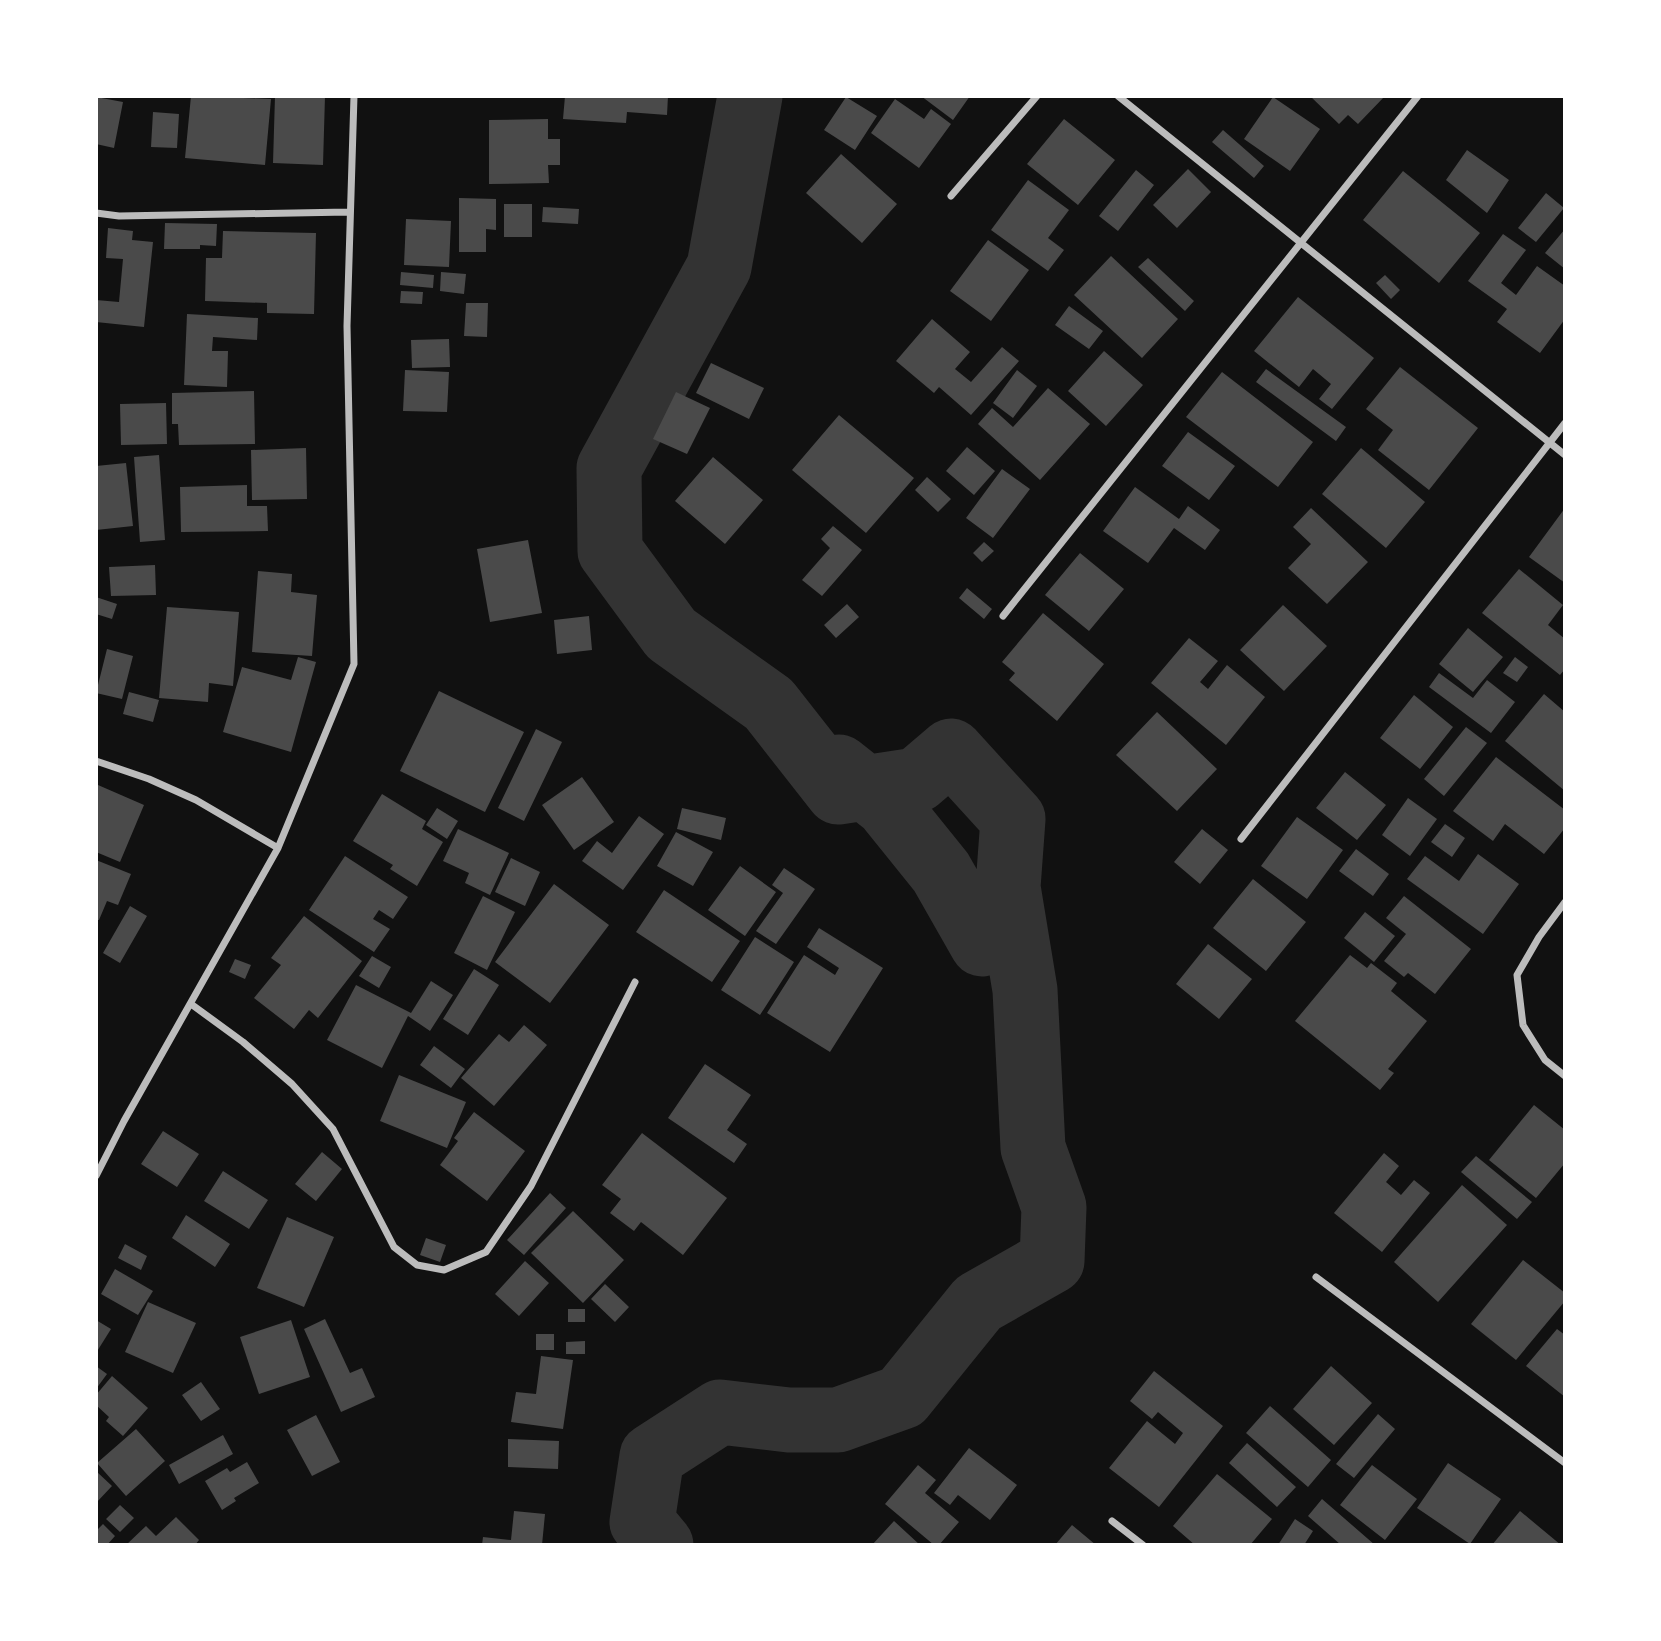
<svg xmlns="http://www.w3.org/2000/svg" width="1661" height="1641" viewBox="0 0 1661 1641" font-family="'Fira Sans',sans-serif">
<rect width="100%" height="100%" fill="#111"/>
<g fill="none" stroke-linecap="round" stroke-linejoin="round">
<path stroke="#333" stroke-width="65" d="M839 767 887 805 941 872 982 944
M661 1545 642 1522 652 1456 720 1412 789 1420H838L902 1397 978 1303 1052 1261 1054 1207 1033 1148 1025 990 1008 887 1013 819 951 751 917 780 838 792 769 704 671 634 610 551 609 468 719 267 750 96"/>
</g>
<path fill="#4a4a4a" d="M191 96 271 99 265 165 185 158Z
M275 96H325L323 165 273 163Z
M565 96H668L667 115 627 112 626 123 563 119Z
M921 96H970L953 120Z
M1310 96H1385L1358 124 1348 115 1339 124Z
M96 97 123 102 114 148 96 144Z
M846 97 877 116 855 150 824 130Z
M1273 97 1320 129 1290 171 1244 139Z
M895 99 924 119 931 109 951 124 919 168 871 133Z
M153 112 179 114 177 148 151 147Z
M548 119V139H560V165H548L549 183 489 184V120Z
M1064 119 1115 160 1078 205 1027 164Z
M1223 130 1264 166 1254 178 1212 142Z
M1467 150 1509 180 1487 213 1446 180Z
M841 154 897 204 862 243 806 193Z
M1188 169 1211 192 1177 228 1153 205Z
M1136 170 1154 185 1118 231 1099 216Z
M1403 171 1480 233 1439 283 1363 220Z
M1028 180 1069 210 1048 238 1064 250 1048 271 991 230Z
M1546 193 1564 208 1536 242 1518 228Z
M459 198 496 199V230L486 229V252H459Z
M504 204H532V237H504Z
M543 207 579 209 578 224 542 222Z
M406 219 451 221 449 267 404 265Z
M165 223 217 224 216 246 200 245V249H164Z
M108 228 133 231 132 240 153 242 144 327 96 322V300L119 302 123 259 106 258Z
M1565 229V269L1545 253Z
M223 231 316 233 314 314 267 313V303L205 301 206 258H222Z
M1503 234 1526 250 1501 283 1516 295 1537 266 1565 286V319L1540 353 1497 322 1507 309 1468 281Z
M988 240 1029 270 991 321 950 291Z
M1111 256 1178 319 1142 358 1074 295Z
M1148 258 1194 301 1185 311 1138 267Z
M401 272 434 275 433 288 400 285Z
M441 272 466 274 464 294 440 291Z
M1385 275 1400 290 1391 299 1376 283Z
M401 291 423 292 422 304 400 303Z
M1298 297 1374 358 1332 409 1319 399 1331 384 1313 369 1299 387 1254 351Z
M466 303H488L487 337 464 336Z
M1069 306 1103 331 1089 349 1055 325Z
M187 314 258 318 257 340 213 337 212 351H228L227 387 184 385Z
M932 319 970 352 955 369 971 382 1002 347 1019 361 971 415 939 387 934 393 896 361Z
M449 339 450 367 412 368 411 340Z
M1104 351 1143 385 1106 426 1068 391Z
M711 363 764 388 749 419 696 393Z
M1400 367 1478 428 1429 490 1378 450 1393 430 1366 409Z
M1266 369 1346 427 1336 441 1256 382Z
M405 370 449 372 447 412 403 411Z
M1017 370 1037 386 1013 418 993 403Z
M1222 372 1313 442 1278 487 1186 417Z
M1048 388 1090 424 1040 480 978 424 992 408 1013 427Z
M254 391 255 444 179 445 178 424H172V393Z
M676 392 710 408 687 454 653 439Z
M166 403 167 444 121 445 120 404Z
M839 415 914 478 866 533 792 470Z
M1188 432 1235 466 1209 500 1162 466Z
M967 447 995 471 974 495 946 471Z
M306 448 307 499 252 500 251 450Z
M1361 448 1425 502 1386 548 1322 494Z
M159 455 165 540 140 542 134 457Z
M713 457 763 500 725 544 675 501Z
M126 463 133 526 96 530V466Z
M1002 469 1030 489 993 538 966 518Z
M927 477 951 499 938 512 915 490Z
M247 485V506H267L268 531 181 532 180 487Z
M1135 487 1179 519 1188 506 1220 530 1205 550 1174 528 1148 563 1103 531Z
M1311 508 1368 562 1327 604 1288 568 1311 544 1293 527Z
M1565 508V583L1529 557Z
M833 526 862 550 822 596 802 580 830 548 821 539Z
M528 540 542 613 490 622 477 549Z
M984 542 994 551 982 562 973 553Z
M1080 553 1124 589 1089 631 1045 595Z
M155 565 156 595 111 596 109 567Z
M1519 569 1563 605 1548 625 1565 639V669L1560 675 1482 613Z
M258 571 292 574 291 592 317 595 312 656 252 652Z
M967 588 992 609 984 619 959 598Z
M96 597 117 604 112 619 96 614Z
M847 604 859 617 836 638 824 625Z
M1283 605 1327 646 1284 691 1240 650Z
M167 607 239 612 233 686 209 683 208 702 159 698Z
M1043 613 1104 664 1057 721 1009 680 1015 673 1002 662Z
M589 616 592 650 557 654 554 620Z
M1468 628 1503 657 1473 692 1439 664Z
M1189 638 1218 661 1200 682 1208 689 1227 665 1265 697 1226 745 1151 683Z
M107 649 133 656 122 699 96 693Z
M298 657 316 662 291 752 223 732 242 667 291 680Z
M1515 657 1528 667 1517 682 1503 673Z
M1439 673 1473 698 1487 680 1515 702 1491 733 1429 687Z
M439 691 524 732 485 812 400 771Z
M129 692 159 700 153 722 123 714Z
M1544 694 1565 712V791L1505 741Z
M1414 695 1453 727 1420 769 1380 738Z
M1157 712 1217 769 1177 811 1116 755Z
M1466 727 1487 743 1444 796 1424 779Z
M536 729 562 742 524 821 498 808Z
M1496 757 1565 810V828L1544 854 1505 824 1493 841 1453 811Z
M1345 772 1386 805 1357 840 1316 808Z
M582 777 614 822 574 850 542 805Z
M98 785 144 805 120 862 96 852Z
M382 794 426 821 422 829 443 842 417 886 390 869 393 865 353 841Z
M1408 798 1437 819 1410 856 1382 835Z
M437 808 458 821 447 839 426 825Z
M682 808 726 818 721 840 677 829Z
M639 816 664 834 623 890 582 861 597 841 612 853Z
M1297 817 1343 850 1307 899 1261 866Z
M1445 824 1465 838 1452 857 1431 842Z
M458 829 509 853 490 895 465 883 469 873 443 861Z
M1202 829 1228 850 1200 884 1174 862Z
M676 832 713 852 693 886 657 866Z
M1356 849 1389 874 1373 896 1339 871Z
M1478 854 1519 884 1483 934 1407 879 1425 856 1459 881Z
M345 856 408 897 393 919 379 910 373 919 390 929 374 952 309 910Z
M511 858 540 872 525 906 495 892Z
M96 860 131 874 118 905 107 901 99 920H96Z
M740 866 776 892 745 936 708 910Z
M784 868 815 889 776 944 756 931 783 893 772 885Z
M1253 879 1306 922 1266 971 1213 928Z
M554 884 609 925 550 1003 495 962Z
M664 890 740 941 712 982 636 932Z
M483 896 515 912 487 970 454 953Z
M1404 896 1471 949 1435 994 1408 973 1404 977 1384 961 1406 934 1386 918Z
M130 906 147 916 120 963 103 953Z
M1365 912 1395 936 1374 962 1344 938Z
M304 916 362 961 318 1018 309 1010 294 1029 254 998 281 965 271 958Z
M819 928 883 968 830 1052 767 1013 804 955 835 975 839 968 807 947Z
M755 937 794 962 760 1015 721 990Z
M1208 944 1252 979 1219 1019 1176 984Z
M1350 955 1367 968 1371 963 1397 983 1391 991 1427 1021 1388 1069 1394 1073 1380 1090 1295 1021Z
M372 956 391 967 379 988 359 976Z
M235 959 251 965 245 979 229 972Z
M474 969 499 985 468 1035 443 1019Z
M431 981 453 995 430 1031 408 1016 382 1068 327 1040 356 985 411 1013Z
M524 1025 547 1045 494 1106 461 1078 499 1034 509 1042Z
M434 1046 465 1069 451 1088 420 1065Z
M705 1064 751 1095 727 1130 747 1144 734 1163 668 1118Z
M399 1075 466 1102 447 1148 380 1121Z
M1534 1105 1565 1130V1163L1536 1198 1489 1160Z
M474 1112 525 1151 487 1201 440 1165 458 1141 454 1138Z
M163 1131 199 1154 177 1187 141 1164Z
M642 1133 727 1198 683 1255 641 1222 634 1231 610 1213 621 1199 602 1185Z
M322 1152 342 1169 316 1201 295 1184Z
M1384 1153 1399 1166 1386 1182 1401 1195 1414 1180 1430 1193 1382 1252 1334 1213Z
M1476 1156 1532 1202 1517 1219 1461 1172Z
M223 1171 268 1200 249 1229 204 1201Z
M1462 1185 1507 1225 1438 1302 1394 1262Z
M550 1193 566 1208 524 1255 507 1240Z
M573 1211 624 1260 583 1303 531 1253Z
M186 1215 230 1244 215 1267 172 1238Z
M287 1217 334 1237 304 1307 257 1288Z
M426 1238 446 1245 440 1262 420 1255Z
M125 1244 147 1256 141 1270 118 1258Z
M1523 1260 1565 1293V1301L1516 1360 1471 1324Z
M525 1261 549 1283 519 1316 495 1294Z
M115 1269 153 1291 138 1315 101 1294Z
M605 1284 629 1307 615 1322 591 1299Z
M148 1302 196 1323 173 1373 125 1352Z
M568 1309H585V1322H568Z
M325 1319 350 1373 362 1368 375 1397 341 1412 304 1329Z
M96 1320 111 1329 96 1353Z
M291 1320 310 1377 259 1394 240 1337Z
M1557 1329 1565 1335V1397L1526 1366Z
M536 1334H554V1350H536Z
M585 1341V1354H566V1342Z
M541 1356 573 1360 563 1429 511 1422 516 1392 536 1394Z
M96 1366 107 1374 96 1389Z
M1331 1366 1372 1403 1334 1445 1293 1409Z
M1154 1371 1223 1426 1159 1507 1109 1468 1147 1421 1175 1444 1183 1433 1158 1412 1152 1419 1130 1401Z
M112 1376 148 1408 123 1436 106 1421 109 1417 96 1405V1395Z
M201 1382 220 1409 201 1421 182 1395Z
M1270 1406 1331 1460 1308 1487 1246 1433Z
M1378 1414 1395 1429 1354 1478 1336 1464Z
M316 1415 340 1462 312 1476 287 1430Z
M136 1429 165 1461 126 1496 97 1463Z
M223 1435 233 1454 179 1484 169 1465Z
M508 1439 559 1441 558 1469 508 1467Z
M1247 1443 1296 1487 1277 1507 1229 1463Z
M969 1448 1017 1485 990 1520 958 1495 950 1505 934 1493Z
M247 1462 259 1483 234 1498 236 1501 222 1510 205 1481 227 1468 230 1472Z
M1448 1463 1501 1499 1470 1544 1417 1508Z
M918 1465 936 1480 925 1493 959 1522 939 1545H934L885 1504Z
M1372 1465 1417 1499 1385 1540 1340 1505Z
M96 1471 112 1486 96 1503Z
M1217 1474 1272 1519 1250 1545H1195L1173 1526Z
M1322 1499 1375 1545H1341L1308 1516Z
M120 1505 134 1518 120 1532 106 1519Z
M514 1511 545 1514 542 1545H482L483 1537 511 1540Z
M1520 1511 1561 1545H1492Z
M176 1517 199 1540 195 1545H126L146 1526 156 1536Z
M1295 1519 1313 1531 1304 1545H1278Z
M894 1521 920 1545H872Z
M103 1524 115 1536 107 1545H96V1531Z
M1072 1525 1096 1545H1055Z"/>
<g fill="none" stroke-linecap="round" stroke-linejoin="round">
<path stroke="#bcbcbc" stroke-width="7" d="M1118 96 1565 455
M951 196 1037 96
M96 213 119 216 348 212
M1003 616 1418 96
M96 761 149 779 196 800 278 848
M1241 839 1565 423
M1565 902 1539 937 1517 975 1523 1025 1545 1060 1565 1076
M191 1004 243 1042 292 1084 333 1129 394 1247 417 1265 444 1270 486 1252 531 1186 635 982
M96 1176 124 1121 278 848 354 664 347 326 354 96
M1316 1277 1565 1463
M1112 1521 1143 1545"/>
</g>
<rect width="1661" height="1641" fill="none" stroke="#ffffff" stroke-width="196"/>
</svg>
